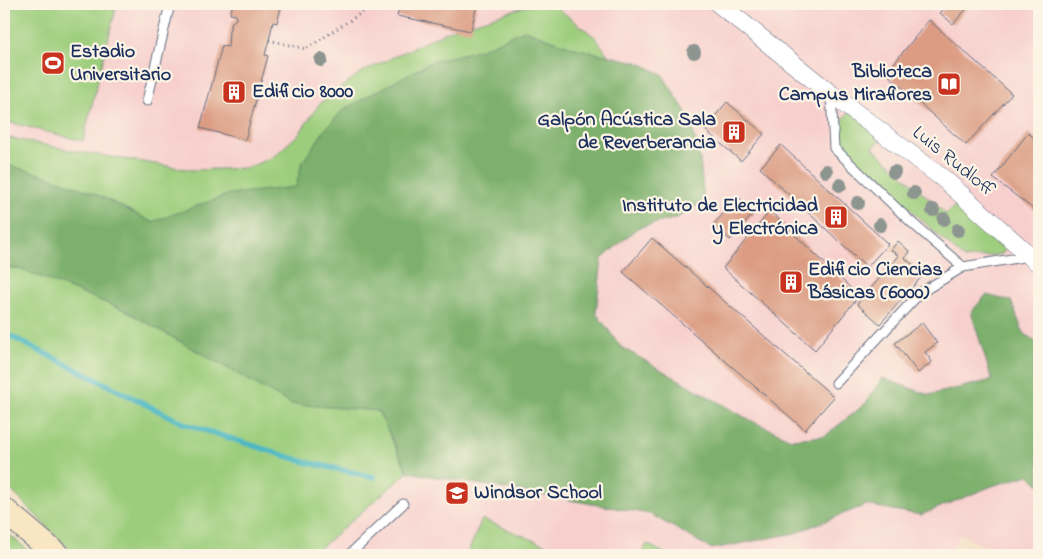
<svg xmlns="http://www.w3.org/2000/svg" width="1043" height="559" viewBox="0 0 1043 559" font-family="'Indie Flower',sans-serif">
<rect width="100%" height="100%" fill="#fcf5e5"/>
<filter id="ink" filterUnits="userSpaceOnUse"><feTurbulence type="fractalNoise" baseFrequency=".02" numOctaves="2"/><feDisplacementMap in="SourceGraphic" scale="10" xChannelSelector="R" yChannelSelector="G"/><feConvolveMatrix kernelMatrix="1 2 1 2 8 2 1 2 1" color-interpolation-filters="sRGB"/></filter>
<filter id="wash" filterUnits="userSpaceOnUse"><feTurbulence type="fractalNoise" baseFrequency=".0096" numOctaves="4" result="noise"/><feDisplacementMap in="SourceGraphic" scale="20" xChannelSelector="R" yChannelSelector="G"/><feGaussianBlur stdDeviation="1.12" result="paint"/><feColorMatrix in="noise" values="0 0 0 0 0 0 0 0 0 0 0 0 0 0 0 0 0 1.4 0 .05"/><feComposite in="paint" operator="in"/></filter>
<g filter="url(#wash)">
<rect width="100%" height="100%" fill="#f2e2c5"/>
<path fill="#f7d0cd" d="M4 4H1039V555H1002L960 534 949 555H86L4 480Z"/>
<path fill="#9ccd7c" stroke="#5c7e6d" d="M4 4H117L83 141 4 121Z
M533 4H552L595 37 616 66 392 440 408 472 312 555H75L4 483V137L75 151 192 170 247 168 273 157 299 134 320 103 360 73 450 30Z
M850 110 881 138 873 148 946 214 955 206 1005 249 1002 254 964 259 841 146 842 121Z
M482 519 570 555H467Z
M4 530 33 555H4Z
M647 544 668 555H641Z"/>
<path fill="#7db06c" stroke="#4c7065" d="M524 30 578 49 637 62 662 74 689 117 700 159 704 201 677 218 637 228 602 259 596 313 621 347 748 419 791 439 825 436 866 403 882 378 929 395 992 380 971 312 986 295 1011 301 1023 332 1039 345V485L1029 475 992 486 921 515 866 505 795 533 712 549 650 514 408 472 378 411 291 404 124 310 23 270 4 267V164L47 176 94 193 152 222 230 194 296 187 302 163 324 131 344 109 431 62 482 49Z"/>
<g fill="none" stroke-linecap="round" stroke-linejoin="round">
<path stroke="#49b7c2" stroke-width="5.5" d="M4 333 185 424 305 462 374 477"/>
</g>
<g id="blocks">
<path fill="#db9c83" d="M233 4H282L277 23 273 22 269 40 265 55 268 56 245 140 200 128 222 46 228 47 229 31 232 22 236 19V15L230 14Z
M400 4H477L471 31 397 16Z
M940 4H966L969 6 953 24 940 13 943 10Z
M929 20 1012 94 966 145 886 73Z
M727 102 764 134 741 161 704 129Z
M1028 133 1039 142V210L1037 212 993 178Z
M781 145 888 244 867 267 760 168Z
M738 197 755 212 730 240 713 225Z
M770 211 859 296 815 350 723 268Z
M652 238 834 397 805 430 623 272Z
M898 241 910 252 905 258 924 274 880 324 857 304 899 256 891 250Z
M922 323 937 343 925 352 932 362 918 373 895 343Z"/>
</g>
</g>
<g filter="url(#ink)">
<use href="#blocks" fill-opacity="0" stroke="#666e82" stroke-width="1"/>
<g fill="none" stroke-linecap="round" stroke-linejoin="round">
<g stroke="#666e82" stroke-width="11">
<path id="lane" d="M831 94 834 148 911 222 963 267 1030 256
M147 101 170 4
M836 383 920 293 963 267
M349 555 403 504"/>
</g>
<g stroke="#666e82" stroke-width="19">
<path id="street" d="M719 4 831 94 945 180 1039 264"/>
</g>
<g stroke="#666e82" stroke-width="26">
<path id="secondary" d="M4 510 57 555"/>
</g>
<path stroke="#666e82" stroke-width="3" stroke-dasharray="1 4" stroke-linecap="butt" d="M269 40 306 49 375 4"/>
<use href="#lane" stroke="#fff" stroke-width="9"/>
<use href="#street" stroke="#fff" stroke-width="18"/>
<use href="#secondary" stroke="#f9e7c3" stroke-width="24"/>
</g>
<g fill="#8d9591">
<circle cx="694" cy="52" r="7"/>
<circle cx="321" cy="60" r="7"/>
<circle cx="826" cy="171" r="7"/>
<circle cx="894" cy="172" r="7"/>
<circle cx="840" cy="185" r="7"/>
<circle cx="914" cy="193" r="7"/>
<circle cx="858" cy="203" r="7"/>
<circle cx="933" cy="210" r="7"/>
<circle cx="944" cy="219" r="7"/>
<circle cx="880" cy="225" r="7"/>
<circle cx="958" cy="230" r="7"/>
</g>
</g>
<defs>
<g id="stadium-square" transform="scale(1.25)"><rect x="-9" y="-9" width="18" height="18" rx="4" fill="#c8321e" stroke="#fcf5e5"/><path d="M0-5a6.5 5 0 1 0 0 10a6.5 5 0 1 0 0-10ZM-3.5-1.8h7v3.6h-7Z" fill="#fff"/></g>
<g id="library-square" transform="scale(1.25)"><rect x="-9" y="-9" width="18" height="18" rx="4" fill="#c8321e" stroke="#fcf5e5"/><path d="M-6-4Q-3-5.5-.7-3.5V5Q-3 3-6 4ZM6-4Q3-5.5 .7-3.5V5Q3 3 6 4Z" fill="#fff"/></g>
<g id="building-square" transform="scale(1.25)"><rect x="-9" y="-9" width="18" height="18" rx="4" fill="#c8321e" stroke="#fcf5e5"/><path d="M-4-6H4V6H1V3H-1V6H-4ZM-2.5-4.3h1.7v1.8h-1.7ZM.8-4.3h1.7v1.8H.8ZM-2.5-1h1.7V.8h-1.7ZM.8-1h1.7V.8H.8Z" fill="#fff"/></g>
<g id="school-square" transform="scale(1.25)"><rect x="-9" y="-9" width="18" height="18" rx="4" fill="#c8321e" stroke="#fcf5e5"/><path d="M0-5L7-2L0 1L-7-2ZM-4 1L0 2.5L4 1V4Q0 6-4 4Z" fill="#fff"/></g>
</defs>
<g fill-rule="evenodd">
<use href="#stadium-square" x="53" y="63"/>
<use href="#library-square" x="949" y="84"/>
<use href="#building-square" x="234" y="92"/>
<use href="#building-square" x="734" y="132"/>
<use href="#building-square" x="836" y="217"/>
<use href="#building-square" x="791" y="282"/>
<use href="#school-square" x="457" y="493"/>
</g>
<g text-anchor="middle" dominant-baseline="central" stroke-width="4.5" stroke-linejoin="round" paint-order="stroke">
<g font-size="20" font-weight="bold" fill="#1b2f5e" stroke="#fcf5e5" text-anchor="start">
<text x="70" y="52">Estadio<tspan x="70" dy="23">Universitario</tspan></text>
<text x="932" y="72" text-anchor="end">Biblioteca<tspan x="932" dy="23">Campus Miraflores</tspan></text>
<text x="252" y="92">Edificio 8000</text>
<text x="716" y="120" text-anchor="end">Galpón Acústica Sala<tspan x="716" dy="23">de Reverberancia</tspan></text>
<text x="818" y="206" text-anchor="end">Instituto de Electricidad<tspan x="818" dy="23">y Electrónica</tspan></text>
<text x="808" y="270">Edificio Ciencias<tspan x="808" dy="23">Básicas (6000)</tspan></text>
<text x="474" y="493">Windsor School</text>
</g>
<g font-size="20" fill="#1b2f5e" stroke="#fcf5e5">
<text transform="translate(953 162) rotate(39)">Luis Rudloff</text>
</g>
</g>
<rect width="1043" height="559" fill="none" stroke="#fcf5e5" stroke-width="20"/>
</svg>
